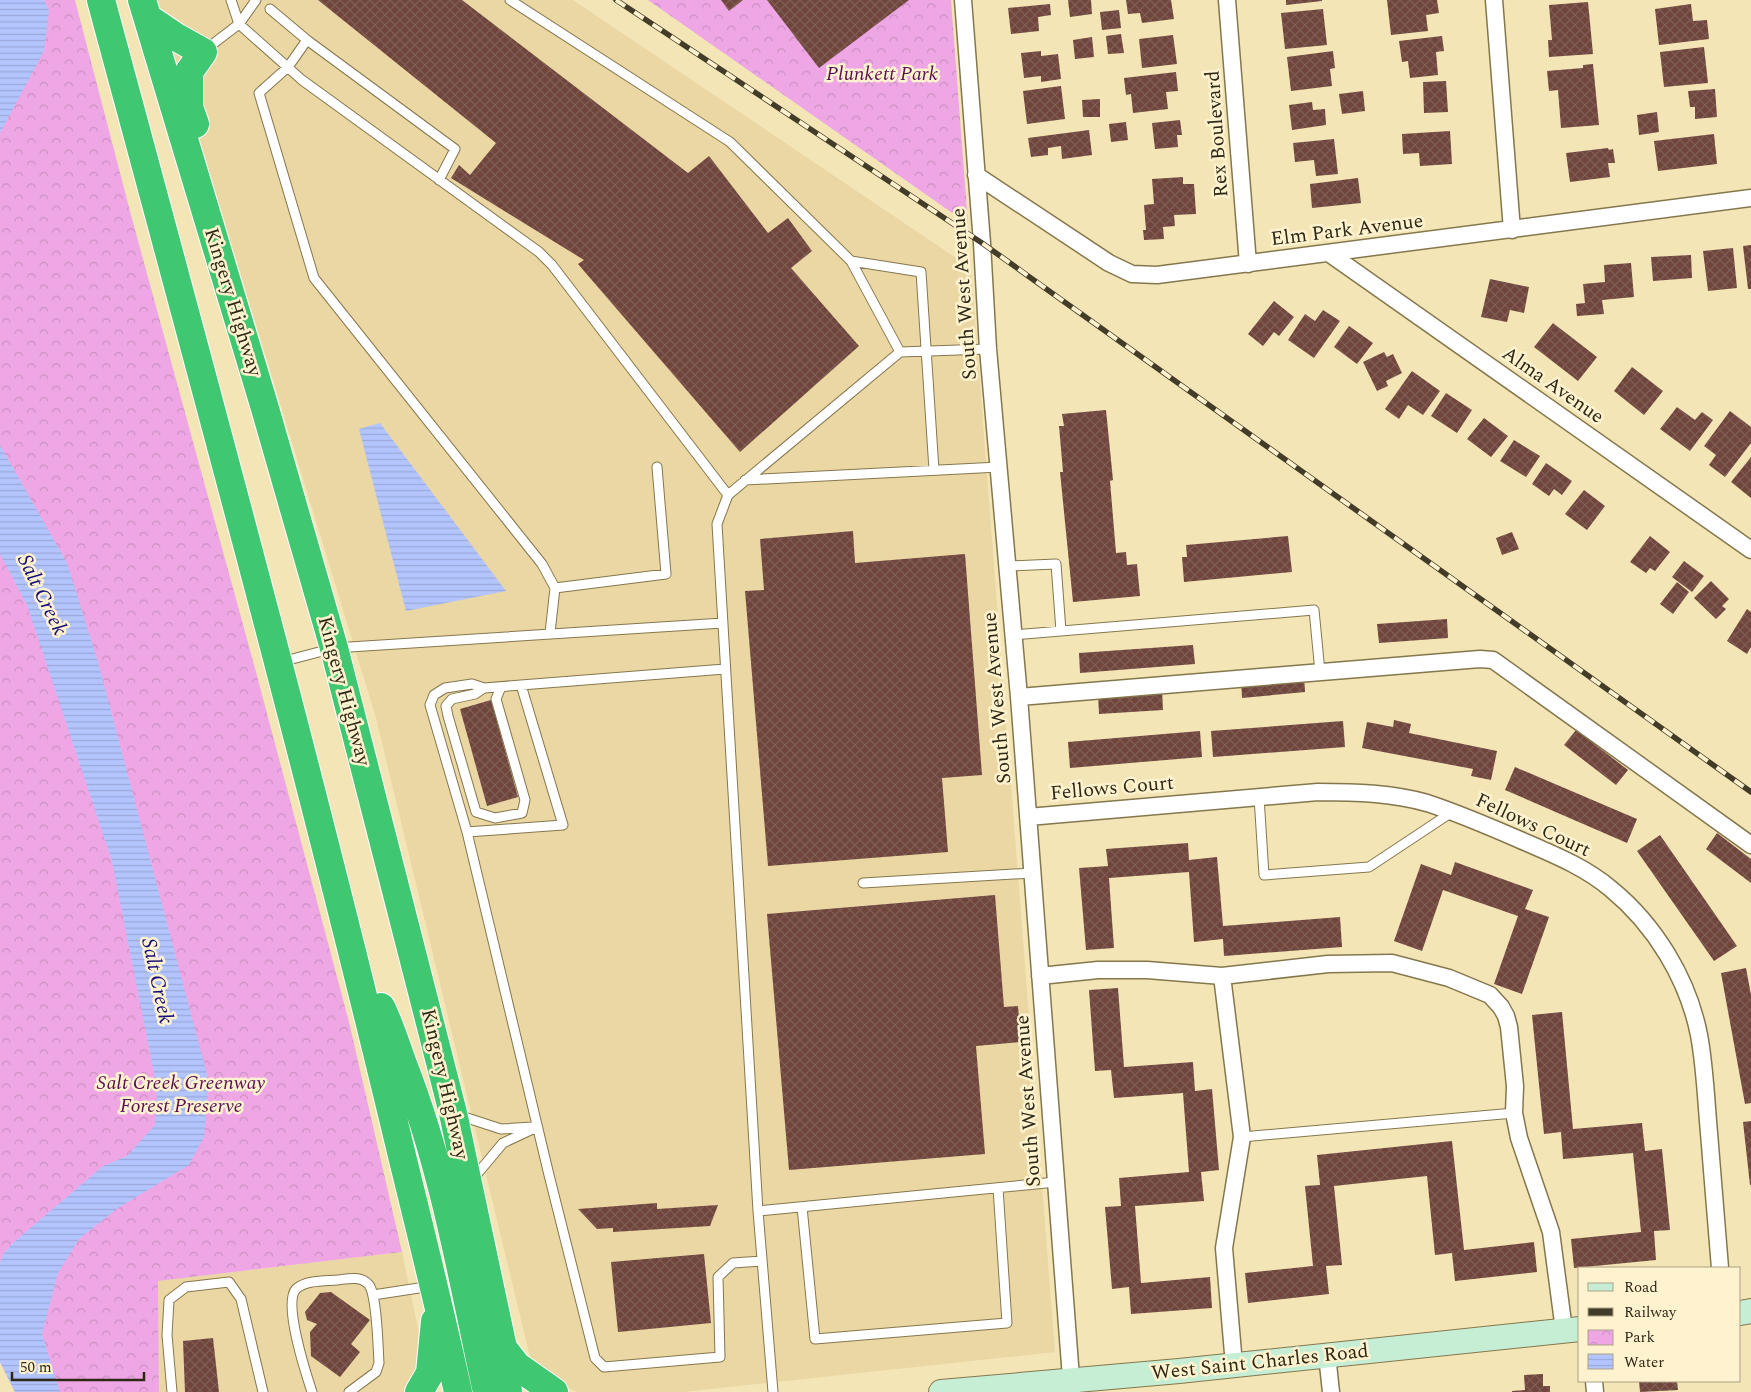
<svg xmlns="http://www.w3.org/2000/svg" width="1751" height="1392" viewBox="0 0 1751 1392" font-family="Spectral,serif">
<defs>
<pattern id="park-crowns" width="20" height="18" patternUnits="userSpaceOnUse" patternTransform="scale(1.25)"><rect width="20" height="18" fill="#eea7e4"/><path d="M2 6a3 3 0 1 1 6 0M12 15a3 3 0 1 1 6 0" fill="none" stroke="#cc90c3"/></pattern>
<pattern id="water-rules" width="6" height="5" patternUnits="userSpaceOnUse" patternTransform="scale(1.25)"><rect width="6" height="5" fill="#b3c5fe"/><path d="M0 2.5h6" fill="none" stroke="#9aa9d9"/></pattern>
<pattern id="building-cross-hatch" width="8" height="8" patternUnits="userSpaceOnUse" patternTransform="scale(1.25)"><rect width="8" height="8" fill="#6f453c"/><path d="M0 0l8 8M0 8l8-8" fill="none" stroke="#7f5d55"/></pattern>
</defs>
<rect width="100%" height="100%" fill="#f4e5b7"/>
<path fill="#ead7a4" d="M157 0H573L971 268 1055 1352 684 1392H578L562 1386 530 1357 376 718Z
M402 1252 422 1347V1373L407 1392H159L158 1281Z"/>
<path fill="url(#park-crowns)" d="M0 0H75L131 215 256 672 349 1022 402 1252 158 1281 159 1392H15L0 1362Z
M648 0H951L968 224Z"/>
<path fill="url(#water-rules)" d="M0 0H44L49 10 44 51 0 133Z
M380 423 506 591 406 611 359 429Z
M0 445 67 563 98 662 209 1082 204 1137 189 1165 118 1208 79 1239 58 1273 42 1334 60 1392H15L0 1362V1263L3 1254 13 1243 103 1166 127 1156 155 1125 157 1088 112 861 27 605 0 554Z"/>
<path fill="url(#building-cross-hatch)" d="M318 0H462L688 173 709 156 768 233 788 218 812 251 791 268 859 346 740 452 578 264 584 260 451 178 459 165 470 175 496 143Z
M721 0H743L729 11Z
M767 0H909L819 68Z
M1068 0H1091L1092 14 1070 17Z
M1126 0H1171L1174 19 1142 23 1140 13 1128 14Z
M1286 0H1322V1L1286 5Z
M1387 0H1437L1439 13 1426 15 1428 31 1391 35Z
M1588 2 1593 54 1549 57 1548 40H1552L1549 5Z
M1050 4 1051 15 1038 17 1039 31 1011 34 1008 8Z
M1691 4 1693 21 1707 20 1709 39 1659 45 1655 9Z
M1323 9 1327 45 1285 49 1281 13Z
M1119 10 1121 28 1102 30 1100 12Z
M1121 34 1124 53 1108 54 1106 36Z
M1173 35 1177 64 1142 68 1139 39Z
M1442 36 1444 51 1436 52 1438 75 1410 78 1408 61 1402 62 1399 41Z
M1092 37 1094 57 1075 59 1073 40Z
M1704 47 1708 83 1664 87 1660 52Z
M1041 51V56L1058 54 1061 79 1041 82V76L1024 78 1021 53Z
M1333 51 1335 68 1330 69 1332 86 1291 91 1287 57Z
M1593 64 1599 125 1561 128 1558 90 1549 91 1547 71 1583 68V65Z
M1176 72 1178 91 1166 92 1168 109 1133 113 1131 94 1126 95 1124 78Z
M1446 81 1448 112 1424 113 1423 82Z
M1061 86 1065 119 1027 124 1023 91Z
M1715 89 1717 117 1695 119V107H1690L1688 91Z
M1363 91 1365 111 1342 114 1339 94Z
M1100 99V117H1083L1082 100Z
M1312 102 1313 110 1325 109 1326 125 1292 130 1289 105Z
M1657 112 1659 132 1639 135 1637 115Z
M1180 120 1182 135H1177L1178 147 1155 149 1152 123Z
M1126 122 1128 140 1111 142 1109 124Z
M1089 130 1092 155 1062 159 1061 146 1048 148V155L1031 157 1028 138Z
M1450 131 1452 164 1420 166 1419 153 1403 154 1402 134Z
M1714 134 1717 164 1658 171 1654 141Z
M1334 139 1338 174 1316 176 1314 160 1295 162 1293 143Z
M1608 148 1609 150 1613 149 1615 163H1608L1610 177 1570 182 1566 153Z
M1183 177V184H1194L1196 214 1174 215 1175 226 1163 227 1164 239 1144 240 1143 230H1146L1144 205 1154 204 1152 179Z
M1358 178 1361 203 1312 208 1310 184Z
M1751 245V289H1748L1743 246Z
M1733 248 1737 288 1708 291 1703 251Z
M1691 255 1692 278 1653 281 1651 257Z
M1631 263 1634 297 1602 300 1604 314 1577 316 1576 304 1585 303 1583 284 1605 282 1604 265Z
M1490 279 1529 287 1524 313 1510 310 1507 322 1481 317Z
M1274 301 1294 317 1279 336 1274 332 1263 346 1248 334Z
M1323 310 1340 321 1314 358 1288 340 1305 314 1315 321Z
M1553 323 1597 357 1578 381 1534 347Z
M1349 326 1373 343 1357 364 1334 347Z
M1384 352 1387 357 1393 354 1402 373 1386 381 1388 386 1377 391 1363 362Z
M1632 367 1663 391 1644 415 1614 391Z
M1412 371 1440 391 1423 415 1408 405 1399 419 1385 409Z
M1446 393 1472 410 1457 433 1431 416Z
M1677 407 1695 420 1702 412 1713 420 1690 451 1660 429Z
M1106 410 1113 480 1110 481 1116 553 1126 552 1127 565 1137 564 1140 596 1073 602 1060 472H1063L1059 426H1064L1062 414Z
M1730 411 1751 427V443L1725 477 1709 465 1716 455 1704 446Z
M1484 418 1508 436 1491 457 1467 439Z
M1514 440 1540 456 1526 477 1500 461Z
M1751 457V498L1731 482Z
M1546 463 1572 481 1562 495 1554 489 1549 496 1532 484Z
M1584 490 1605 506 1587 530 1565 514Z
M853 531 855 563 965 554 982 775 942 778 948 852 768 866 745 591 764 590 760 539Z
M1512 532 1519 549 1502 555 1496 538Z
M1288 536 1292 572 1184 582 1182 557H1187L1186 545Z
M1650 536 1670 552 1655 571 1650 568 1646 573 1630 562Z
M1684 561 1704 576 1692 592 1672 577Z
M1711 581 1729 599 1722 606 1726 609 1716 619 1694 598Z
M1677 582 1689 592 1673 614 1660 604Z
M1747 609 1751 612V647L1747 654 1727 641Z
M1447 619 1448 638 1379 643 1377 624Z
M1193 645 1195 664 1080 673 1079 653Z
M1304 674 1305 692 1242 698 1241 680Z
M1162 689 1163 710 1099 714 1098 694Z
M491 700 518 797 487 806 460 709Z
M1394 720 1411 724 1409 733 1497 751 1491 780 1471 776 1473 769 1362 748 1367 722 1393 727Z
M1343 721 1345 747 1213 757 1211 731Z
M1576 730 1628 770 1616 785 1564 745Z
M1200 731 1202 757 1070 768 1068 742Z
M1515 767 1637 819 1627 843 1505 790Z
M1717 833 1751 859V883L1706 849Z
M1660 835 1737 946 1714 961 1637 851Z
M1188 843 1189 860 1217 857 1223 926 1340 917 1342 947 1224 956 1223 939 1194 942 1189 872 1109 878 1114 948 1086 950 1079 868 1108 866 1106 849Z
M1455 862 1533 890 1525 909 1549 917 1522 994 1494 984 1518 916 1443 890 1422 951 1394 941 1421 864 1451 875Z
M995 895 1004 1007 1018 1006 1021 1042 976 1046 985 1154 789 1170 767 914Z
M1746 968 1751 995V1103L1745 1104 1721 973Z
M1118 988 1124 1067 1193 1062 1195 1091 1212 1089 1219 1170 1201 1172 1204 1201 1135 1206 1141 1283 1210 1277 1212 1308 1131 1314 1129 1287 1112 1289 1105 1207 1121 1206 1119 1178 1189 1172 1183 1093 1114 1098 1111 1070 1095 1071 1089 990Z
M1562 1012 1573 1129 1642 1123 1645 1151 1662 1149 1670 1230 1654 1231 1656 1260 1574 1268 1571 1239 1641 1232 1633 1153 1563 1159 1561 1132 1544 1134 1532 1015Z
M1751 1121V1185H1750L1743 1122Z
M1452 1141 1464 1250 1534 1242 1537 1272 1455 1281 1452 1253 1435 1255 1427 1176 1334 1186 1342 1265 1326 1266 1329 1294 1248 1303 1245 1273 1313 1266 1305 1186 1320 1185 1317 1155Z
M657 1203V1209L718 1205 710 1226 613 1232V1228L597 1229 578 1209Z
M704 1254 711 1323 618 1332 611 1262Z
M331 1292 370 1320 351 1344 360 1352 340 1377 311 1356 310 1332 317 1324 307 1320 305 1312 320 1293Z
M213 1338 219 1392H185L183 1341Z
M1543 1374V1386H1550V1392H1512V1391L1525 1390 1524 1375Z
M1639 1381H1677L1678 1390 1640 1392Z"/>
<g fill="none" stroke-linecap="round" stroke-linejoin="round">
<g stroke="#85774d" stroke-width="11">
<path id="lane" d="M231 0 239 24 302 80 539 252 552 265 728 495
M510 0 730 142 851 261 900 352
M270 9 307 40
M205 50 239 24 256 0
M439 180 455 149 307 40 288 67 259 93 314 278 542 564 555 588 550 633
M851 261 921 272 934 470
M745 480 999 467
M1008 566 1056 564 1061 631
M555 588 666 574 657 467
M1014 635 1314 610 1320 672
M281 662 334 648 723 623
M725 669 521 685 563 825 467 832 549 1175 595 1358 604 1367 720 1357 718 1277 733 1263 762 1261
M484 688 475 694 452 699 446 706 448 716 476 812 495 818 522 813 525 800 496 699 501 687
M1259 797 1264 875 1369 867 1452 812
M467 832 430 705 434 695 445 688 472 684 484 688 521 685
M863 883 1032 873
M458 1115 501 1129 532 1127
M1242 1137 1514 1113
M472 1180 503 1143 537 1127
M802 1207 815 1339 1007 1323 998 1188
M758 1211 717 524 728 495 900 352 988 349
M373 1295 432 1286
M172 1392 167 1335 169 1300 186 1287 229 1282 241 1299 263 1392
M312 1392C306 1374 283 1303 296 1289 306 1280 324 1281 337 1280 347 1279 361 1275 369 1285 377 1296 378 1347 379 1363L376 1372 349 1392
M773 1392 758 1211 1056 1182"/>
</g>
<g stroke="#85774d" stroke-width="19">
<path id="street" d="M963 0 982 243 988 349 1019 697 1072 1391
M1227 0 1248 264
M1494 0 1512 230
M976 175 1109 263 1132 274 1157 275 1751 198
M1330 254 1751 550
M1019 697 1480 659 1493 660 1751 845
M1028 817 1318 792C1355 792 1392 793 1427 803 1458 813 1488 826 1518 839 1550 853 1584 866 1611 889 1655 925 1688 979 1699 1035 1705 1067 1706 1100 1709 1133 1713 1178 1716 1223 1720 1268
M1040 976 1098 970H1147L1222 976 1328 964 1392 963 1449 978 1490 995 1501 1007 1506 1016 1509 1027 1515 1086 1514 1113 1519 1138 1551 1232 1564 1330
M1222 976 1242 1137 1224 1248 1234 1365
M1327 1355 1331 1392
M1594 1381 1595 1392"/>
</g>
<g stroke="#85774d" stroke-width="26">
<path id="secondary" d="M1740 1313 1751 1311
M941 1392 1179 1371 1580 1329"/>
</g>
<g stroke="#fff" stroke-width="30">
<path id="highway" d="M101 0C205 386 310 771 403 1160 422 1237 441 1314 458 1392
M142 0 264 405 334 648 453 1113 503 1348 508 1392
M148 18 176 37 203 52 189 72V107L195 124
M381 1007C390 1025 396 1045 403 1064 444 1169 463 1282 487 1392
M503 1348 517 1366 554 1392
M419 1392 430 1373 435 1321"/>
</g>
<use href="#lane" stroke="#fff" stroke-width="9"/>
<use href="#street" stroke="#fff" stroke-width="16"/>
<use href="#secondary" stroke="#c6eed4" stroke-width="24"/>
<use href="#highway" stroke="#40c771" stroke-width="28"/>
<g stroke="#433c28" stroke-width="5.5">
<path id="rail" d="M616 0 982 243 1751 792"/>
</g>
<use href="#rail" stroke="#fff2ce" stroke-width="4" stroke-dasharray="11" stroke-linecap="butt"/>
</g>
<g text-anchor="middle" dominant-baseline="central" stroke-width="5" stroke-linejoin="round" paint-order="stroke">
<g font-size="20" font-style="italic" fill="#5a0e55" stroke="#fff2ce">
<text x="882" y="74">Plunkett Park</text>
<text x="181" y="1083">Salt Creek Greenway<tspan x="181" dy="23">Forest Preserve</tspan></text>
</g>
<g font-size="20" fill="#2e2817" stroke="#fff2ce">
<text transform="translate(1217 134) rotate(-94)">Rex Boulevard</text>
<text transform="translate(1347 230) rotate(-7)">Elm Park Avenue</text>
<text transform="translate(964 294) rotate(-94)">South West Avenue</text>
<text transform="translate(233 302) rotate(73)">Kingery Highway</text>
<text transform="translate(1553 385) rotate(35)">Alma Avenue</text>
<text transform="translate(344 691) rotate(75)">Kingery Highway</text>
<text transform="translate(997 698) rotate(-95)">South West Avenue</text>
<text transform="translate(1112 788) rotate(-5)">Fellows Court</text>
<text transform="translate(1533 825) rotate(25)">Fellows Court</text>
<text transform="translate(445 1084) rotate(77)">Kingery Highway</text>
<text transform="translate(1028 1101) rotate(-94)">South West Avenue</text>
<text transform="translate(1260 1362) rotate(-6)">West Saint Charles Road</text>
</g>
<g font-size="21" font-style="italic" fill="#160e7c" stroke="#fff2ce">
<text transform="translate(42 595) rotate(64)">Salt Creek</text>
<text transform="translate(157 981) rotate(78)">Salt Creek</text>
</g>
</g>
<rect x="1578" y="1267" width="162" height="115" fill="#fff2ce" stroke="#aba185"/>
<rect x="1588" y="1283" width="25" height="8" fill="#c6eed4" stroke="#aba185"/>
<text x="1624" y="1292" font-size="15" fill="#2e2817">Road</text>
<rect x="1588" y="1308" width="25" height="8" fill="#433c28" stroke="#aba185"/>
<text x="1624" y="1317" font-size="15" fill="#2e2817">Railway</text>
<rect x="1588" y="1330" width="25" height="15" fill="url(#park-crowns)" stroke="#aba185"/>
<text x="1624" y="1342" font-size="15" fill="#2e2817">Park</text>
<rect x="1588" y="1354" width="25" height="15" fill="url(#water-rules)" stroke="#aba185"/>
<text x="1624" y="1367" font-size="15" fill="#2e2817">Water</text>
<path d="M12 1372v8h132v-8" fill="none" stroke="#2e2817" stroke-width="2.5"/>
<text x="20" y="1372" font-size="15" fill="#2e2817" stroke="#fff2ce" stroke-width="4" paint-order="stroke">50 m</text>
</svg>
